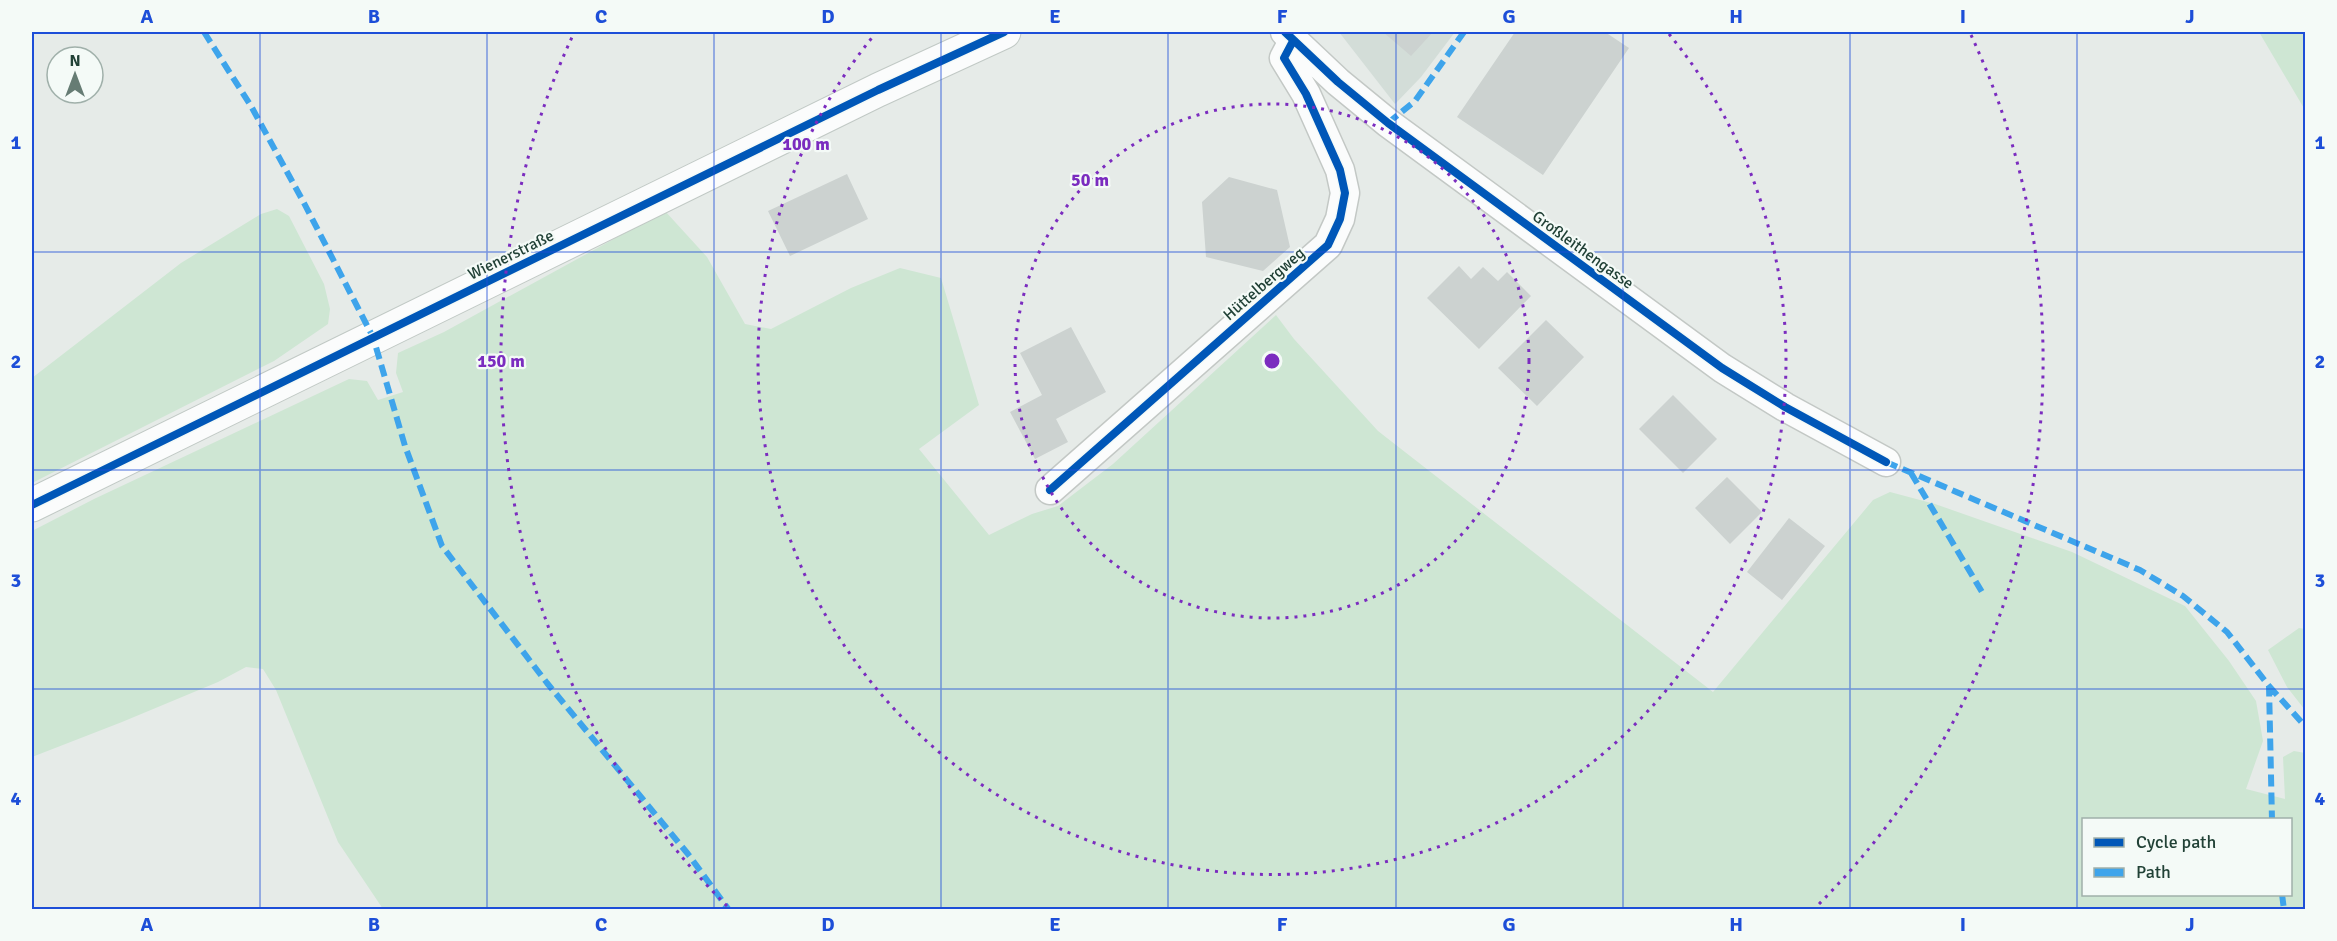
<svg xmlns="http://www.w3.org/2000/svg" width="2337" height="941" viewBox="0 0 2337 941" font-family="Signika,sans-serif">
<rect width="100%" height="100%" fill="#e6ebe8"/>
<path fill="#d3ddd8" d="M1339 32H1455L1421 77 1395 104Z"/>
<path fill="#cee6d3" fill-rule="evenodd" d="M2259 32H2305V110Z
M277 209 289 216 324 284 330 309 328 324 274 361 32 483V378L181 263 261 214Z
M665 211 707 257 745 324 771 329 851 288 900 268 941 278 979 405 919 449 989 535 1032 514 1058 506 1113 464 1276 315 1294 339 1378 431 1713 692 1873 500 1890 492 1935 504 2072 552 2185 606 2229 661 2256 701 2263 741 2246 789 2285 799 2283 757 2294 751 2305 753V909H383L338 842 276 690 263 669 246 667 218 682 122 722 32 757V531L94 499 349 379 367 381 378 400 403 392 396 373 398 353 444 332ZM2084 820H2290V894H2084Z
M2299 628 2305 629V710L2287 687 2268 650Z"/>
<path fill="#ccd2d0" d="M1383 32H1433L1411 56Z
M1515 32H1605L1629 48 1543 175 1457 117Z
M847 174 868 219 790 256 768 211Z
M1229 177 1277 190 1290 247 1263 271 1206 257 1202 202Z
M1459 266 1471 279 1483 267 1498 281 1507 272 1531 296 1479 349 1427 298Z
M1546 320 1584 357 1537 406 1498 368Z
M1071 327 1106 392 1056 419 1068 442 1035 459 1010 412 1042 395 1020 353Z
M1673 395 1717 439 1683 473 1639 429Z
M1727 477 1762 512 1730 544 1695 508Z
M1789 518 1825 546 1782 600 1747 572Z"/>
<g fill="none" stroke-linecap="round" stroke-linejoin="round">
<g stroke="#c3c8c5" stroke-width="31">
<path id="street" d="M1285 32 1338 82 1388 123 1722 368 1785 407 1886 462
M1050 490 1328 245 1340 219 1345 193 1340 170 1306 94 1284 58 1293 41"/>
</g>
<g stroke="#c1c9c5" stroke-width="35">
<path id="secondary" d="M32 505 878 90 1004 32"/>
</g>
<use href="#street" stroke="#fbfcfc" stroke-width="28"/>
<use href="#secondary" stroke="#fbfcfc" stroke-width="33"/>
<path stroke="#3ea4eb" stroke-width="6" stroke-dasharray="12 6" stroke-linecap="butt" d="M204 32 251 106 304 203 373 337 405 446 442 546 547 683 688 854 729 910
M1388 123 1415 101 1464 32
M1886 462 2140 570 2183 596 2227 632 2269 686 2272 820
M1911 473 1982 592
M2269 686 2306 727
M2282 894 2284 910"/>
<g stroke="#f4faf7" stroke-width="11">
<path id="cycleway" d="M1285 32 1338 82 1388 123 1722 368 1785 407 1886 462
M1050 490 1328 245 1340 219 1345 193 1340 170 1306 94 1284 58 1293 41
M32 505 878 90 1004 32"/>
</g>
<use href="#cycleway" stroke="#0057b8" stroke-width="8"/>
</g>
<path fill="none" stroke="#1d4ed8" stroke-width="1.5" stroke-opacity="0.55" d="M260 32V910M487 32V910M714 32V910M941 32V910M1168 32V910M1396 32V910M1623 32V910M1850 32V910M2077 32V910M32 252H2306M32 470H2306M32 689H2306"/>
<g fill="none" stroke="#7b2cbf" stroke-width="3" stroke-dasharray="3 6">
<circle cx="1272" cy="361" r="257"/>
<path d="M1669 34A514 514 0 1 1 875 34"/>
<path d="M727 906A771 771 0 0 1 573 35M1971 35A771 771 0 0 1 1817 906"/>
</g>
<g text-anchor="middle" dominant-baseline="central" stroke-width="4.5" stroke-linejoin="round" paint-order="stroke">
<g font-size="16" fill="#214136" stroke="#f4faf7">
<text transform="translate(1583 250) rotate(36)">Großleithengasse</text>
<text transform="translate(511 255) rotate(-26)">Wienerstraße</text>
<text transform="translate(1264 284) rotate(-41)">Hüttelbergweg</text>
</g>
</g>
<circle cx="1272" cy="361" r="9" fill="#7b2cbf" stroke="#f4faf7" stroke-width="3"/>
<g font-size="18" text-anchor="middle" font-weight="bold" fill="#7b2cbf" stroke="#f4faf7" stroke-width="4.5" stroke-linejoin="round" paint-order="stroke">
<text x="806" y="150">100 m</text>
<text x="1090" y="186">50 m</text>
<text x="501" y="367">150 m</text>
</g>
<rect width="2337" height="941" fill="none" stroke="#f4faf7" stroke-width="66"/>
<rect x="2082" y="818" width="210" height="78" fill="#f4faf7" stroke="#a0b0aa" stroke-width="1.5"/>
<rect x="2094" y="838" width="30" height="9" fill="#0057b8" stroke="#a0b0aa" stroke-width="1.5"/>
<text x="2136" y="848" font-size="18" fill="#214136">Cycle path</text>
<rect x="2094" y="868" width="30" height="9" fill="#3ea4eb" stroke="#a0b0aa" stroke-width="1.5"/>
<text x="2136" y="878" font-size="18" fill="#214136">Path</text>
<g transform="translate(75 75)"><circle r="28" fill="#f4faf7" stroke="#a0b0aa" stroke-width="1.5"/>
<path d="M0-4.5L10 22L0 15L-10 22Z" fill="#667c74"/>
<text y="-9" font-size="16" font-weight="bold" text-anchor="middle" fill="#214136">N</text>
</g>
<rect x="33" y="33" width="2271" height="875" fill="none" stroke="#1d4ed8" stroke-width="2"/>
<g font-size="20" text-anchor="middle" font-weight="bold" fill="#1d4ed8">
<text x="147" y="23">A</text>
<text x="374" y="23">B</text>
<text x="601" y="23">C</text>
<text x="828" y="23">D</text>
<text x="1055" y="23">E</text>
<text x="1282" y="23">F</text>
<text x="1509" y="23">G</text>
<text x="1736" y="23">H</text>
<text x="1963" y="23">I</text>
<text x="2190" y="23">J</text>
<text x="16" y="149">1</text>
<text x="2320" y="149">1</text>
<text x="16" y="368">2</text>
<text x="2320" y="368">2</text>
<text x="16" y="587">3</text>
<text x="2320" y="587">3</text>
<text x="16" y="805">4</text>
<text x="2320" y="805">4</text>
<text x="147" y="931">A</text>
<text x="374" y="931">B</text>
<text x="601" y="931">C</text>
<text x="828" y="931">D</text>
<text x="1055" y="931">E</text>
<text x="1282" y="931">F</text>
<text x="1509" y="931">G</text>
<text x="1736" y="931">H</text>
<text x="1963" y="931">I</text>
<text x="2190" y="931">J</text>
</g>
</svg>
